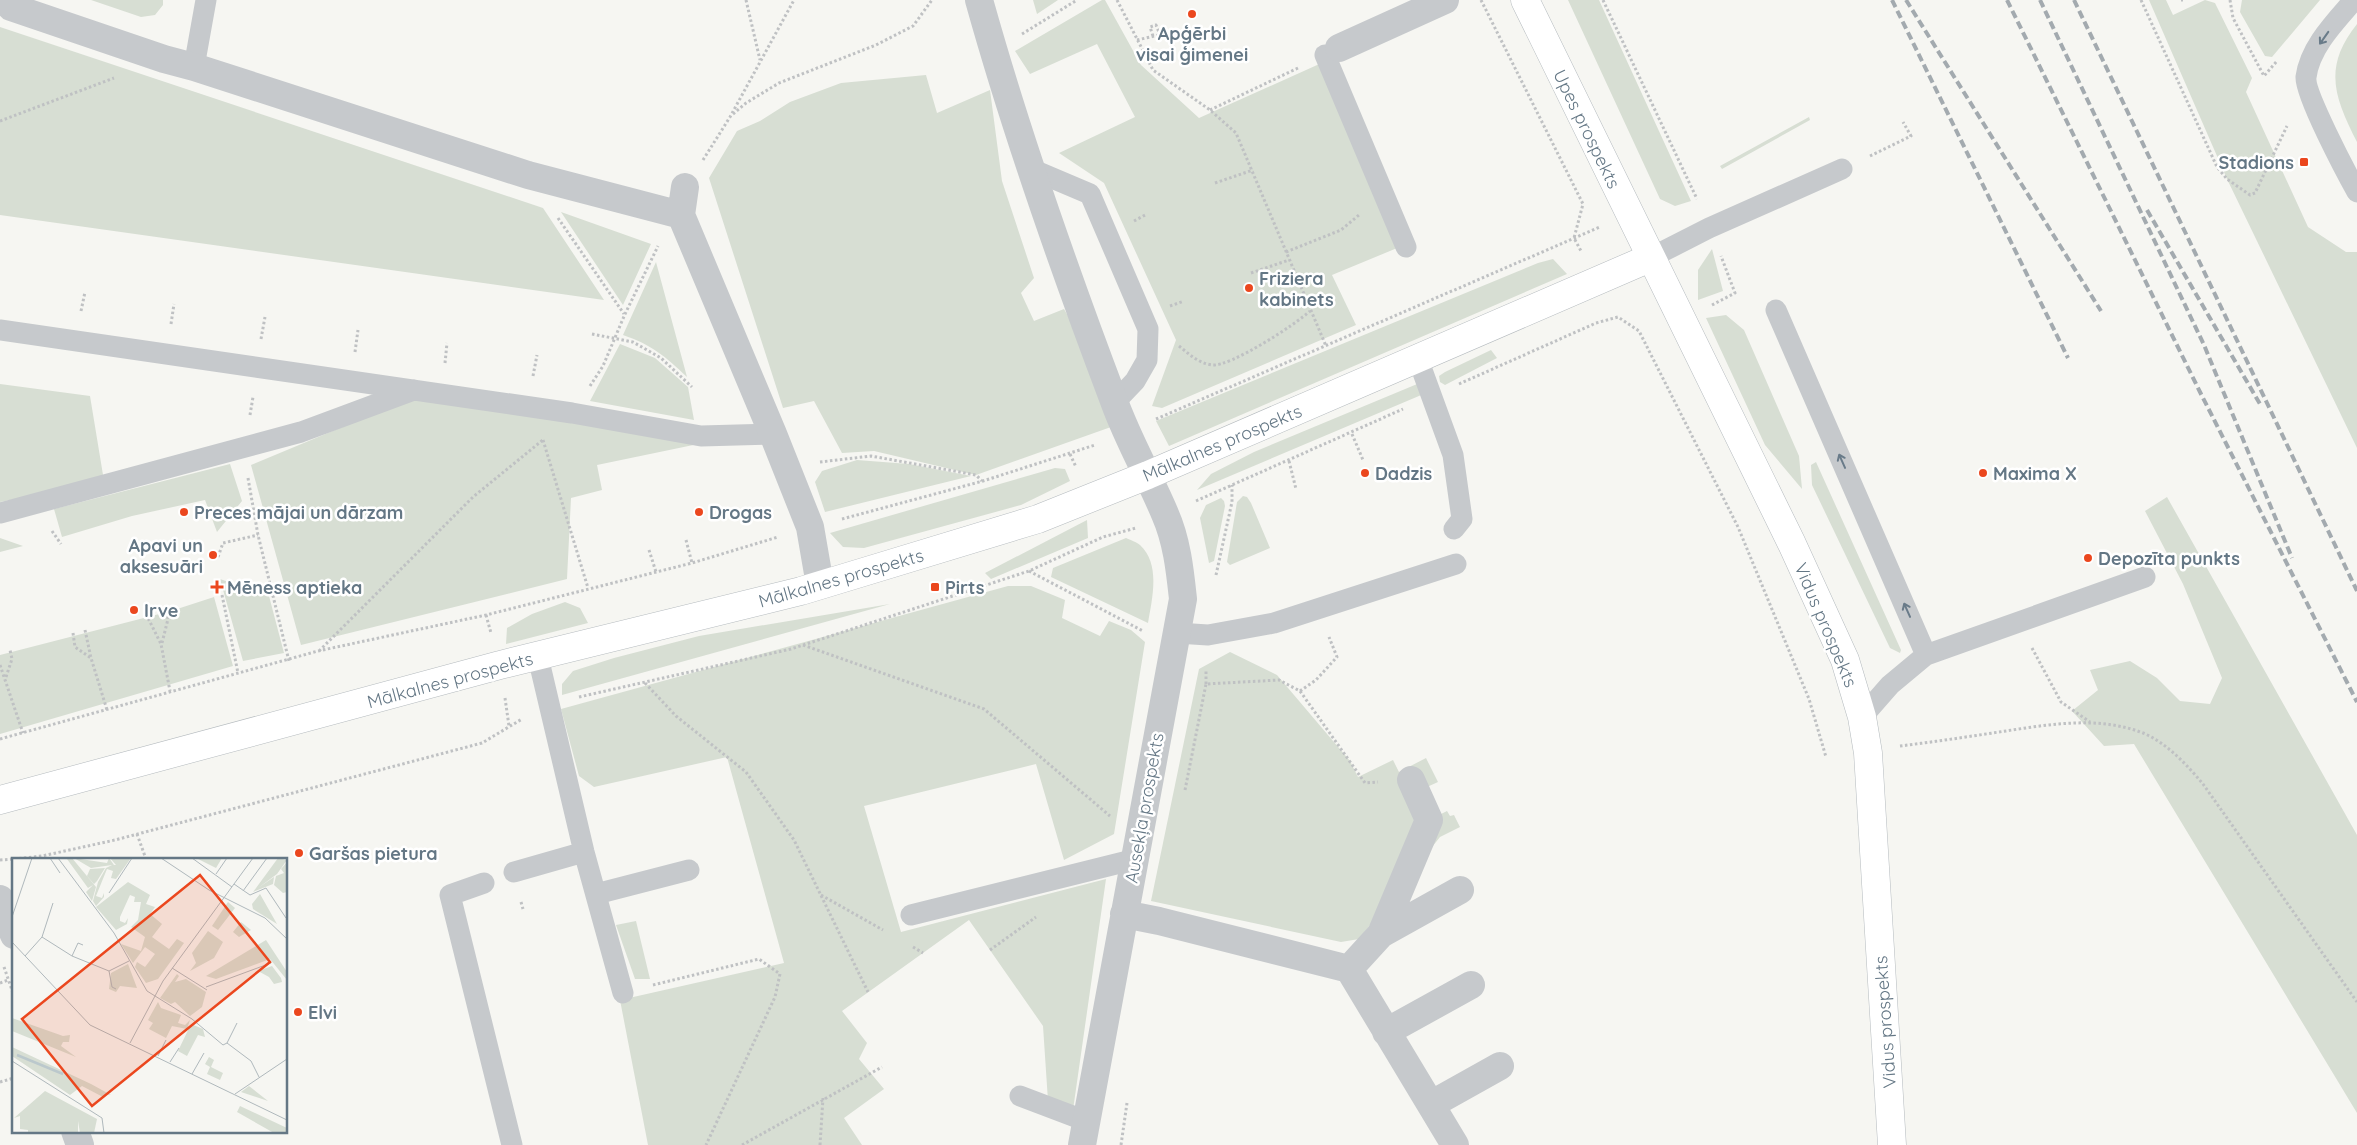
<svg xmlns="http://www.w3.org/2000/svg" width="2357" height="1145" viewBox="0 0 2357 1145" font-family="Quicksand,sans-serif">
<rect width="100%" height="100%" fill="#f6f6f2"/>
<path fill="#d7ded3" d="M91 0H163V5L155 15 141 17Z
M1033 0H1058L1037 14Z
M1102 0H1105L1141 65 1199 118 1326 61 1402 246 1332 275 1356 325 1162 408 1152 406 1176 340 1104 183 1059 153 1135 117 1097 44 1030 74 1015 51Z
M1568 0H1599L1691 201 1675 206 1660 199Z
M2149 0H2166L2173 15 2205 0 2215 3 2252 78 2246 92 2308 227 2346 252H2357V448L2227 179Z
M2242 0H2320L2272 57 2265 56 2240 12Z
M2357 24V142C2335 98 2322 68 2357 24Z
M0 27 543 208 604 300 0 215Z
M926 75 937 113 990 90 1002 181 1034 278 1021 293 1034 321 1064 309 1071 321 1111 427 976 475 874 451 842 453 814 401 783 408 709 178 737 131 760 121 790 102 841 83Z
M1809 117 1810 120 1722 169 1720 166Z
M561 212 651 244 623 305Z
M1712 249 1723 291 1698 300V270Z
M1553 259 1567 274 1169 446 1156 421 1538 263Z
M656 262 687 377C665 356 652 345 623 335Z
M1726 315 1744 330 1799 456 1802 489 1765 445 1706 318Z
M620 344 655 358 688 387 694 420 590 401Z
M1491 350 1497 358 1445 385 1440 382 1439 376 1445 372Z
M1422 382 1426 393 1197 490 1211 474 1254 452Z
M0 384 90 396 104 481 0 502Z
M419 395 703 443 597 465 602 490 571 498 567 579 301 645 251 465Z
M857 460 909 464 971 476 825 512 815 482 822 471Z
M1816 462 1901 650 1900 653 1890 648 1812 485 1811 465Z
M230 464 242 501 217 532 205 500 132 516 62 537 54 509Z
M1055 468 1065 469 1070 481 1021 505 864 548 843 547 830 533Z
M1243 496 1247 497 1251 503 1270 548 1230 565 1227 562 1237 502Z
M2167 497 2357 835V1113L2134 744 2104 746 2072 711 2098 690 2090 670 2130 661 2157 678 2180 701 2210 704 2222 678 2183 584 2145 511Z
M1221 498 1224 501 1225 506 1214 561 1209 563 1200 518 1206 505Z
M1087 520 1088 538 991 579 985 573Z
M0 538 23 546 0 552Z
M1126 538C1130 540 1137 542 1140 545 1161 564 1152 599 1148 623L1051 577 1053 568Z
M220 579 269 596 284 653 243 661Z
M1008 586H1031L1065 600 1062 618 1100 636 1109 621 1131 630 1145 642 1114 834 1064 860 1036 764 864 806 901 932 1106 879 1073 1110 1048 1101 1043 1026 969 920 842 1011 867 1043 859 1059 884 1089 844 1118 862 1145H648L620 1000 784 963 727 757 594 787 579 776 561 709Z
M214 597 233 666 0 734V655L171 611Z
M565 602 580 608 588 623 506 644 507 628 532 614Z
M890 604 562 695V684L573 671 614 658 699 636Z
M1230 652 1277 675 1350 761 1358 777 1393 760 1399 772 1426 758 1438 782 1427 787 1441 814 1447 811 1450 816 1454 815 1460 827 1440 837 1359 939 1341 942 1151 901 1199 669Z
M636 921 650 979H635L616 925Z"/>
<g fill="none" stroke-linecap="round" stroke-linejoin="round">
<g stroke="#b5bbbf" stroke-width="29">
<path id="secondary" d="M1525 0 1792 544 1845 660 1862 717 1868 753 1892 1145
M0 800 500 665 801 591 1038 519 1148 475 1650 258"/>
</g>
<path stroke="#bfc1c3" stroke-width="3" stroke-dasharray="2.5 2.5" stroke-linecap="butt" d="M746 0 760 60
M1117 0 1153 70 1210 110 1236 133 1326 346
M1481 0 1583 204 1574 238 1581 251
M1603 0 1697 199
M2141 0 2217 167 2227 179 2250 195 2255 193 2287 126
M2181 0H2183
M2230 0 2233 18 2264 76 2277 61
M1022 34 1077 0
M1153 36 1150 27 1156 25 1161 37H1163
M1137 40 1159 35
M1210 110 1298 68
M733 114 746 103 779 83 876 45 913 26 932 0
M0 121 114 78
M1870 156 1911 136 1903 122
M703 160 730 117 794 0
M1215 183 1253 170
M558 218 624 314
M1134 221 1147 214
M1286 252 1341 230 1359 215
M1251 273 1289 260
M1712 305 1735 293 1721 256
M1170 306 1184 301
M81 311 85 292
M171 324 174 304
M592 334 633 342 661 358 692 387
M261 339 265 317
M1179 346C1189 354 1198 363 1212 365 1230 367 1295 325 1310 311
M355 352 358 330
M445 363 447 343
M533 376 537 355
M1459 384 1596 323 1618 317 1639 331 1738 527 1809 699 1826 757
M590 386 603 366 625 314 658 246
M250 415 253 397
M1156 419 1600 227
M1352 434 1363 460
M543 440 588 588
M1070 454 1076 467
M1289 461 1296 489
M820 462 871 456 976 475 982 481
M248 478 258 535 289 661
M1196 501 1403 409
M842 519 983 481 1095 445
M52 531 61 544
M686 540 692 563
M649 550 656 572
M218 557 223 543 258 535
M1029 571 1143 631
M1216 575 1232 502V485
M222 595 238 673
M146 614 161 644 170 691
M486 615 491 633
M85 630 91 658
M73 633 75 647 91 658 107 710
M162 643 168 619 167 608
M803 645 984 709 1110 816
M2032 648 2061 702 2090 722
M319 651 473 497 544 439
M0 665 23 733
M6 677 12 659 10 650
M645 683 676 716 746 772 794 840 868 992
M1206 684V670
M1300 691 1316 680 1337 657 1329 637
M579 697 791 649 1029 571 1103 537 1136 528
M505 698 509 726
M0 739 318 651 486 615 692 563 778 537
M1900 746C1933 742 1966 737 1999 732 2046 725 2097 715 2143 733 2167 743 2187 765 2203 784L2357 1002
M1185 790 1206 684 1279 680 1300 691 1365 783 1378 782
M137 834 146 859
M14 859 42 856 115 840 482 743 522 719
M0 860 14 859
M821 895 883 930
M521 902 523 909
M913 947 923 953
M990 950 1036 917
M4 967 14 996
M0 983 8 980
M653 985 759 959 780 974 775 997 706 1145
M0 1082 14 1078
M742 1145 882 1067
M820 1145 823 1098
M1121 1145 1127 1103"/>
<path stroke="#c6c9cc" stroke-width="21" d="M2354 0C2335 22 2310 47 2306 77 2304 93 2347 174 2357 192
M1325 55 1406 247
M194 67 206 0
M1031 169 1090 194 1148 329 1147 360 1135 381 1114 403
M1650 258 1709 228 1842 169
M1776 310 1926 655
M0 330 572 413 701 436 773 434
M1418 359 1453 455 1462 519 1454 529
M0 513 301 432 414 390
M1177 633 1208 635 1274 623 1456 564
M538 657 584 852 623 993
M1862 717 1890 685 1926 655 2145 577
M514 872 584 852
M484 883 450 895 512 1145
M596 894 689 870
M911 915 1136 859
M1020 1096 1086 1121"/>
<path stroke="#c6c9cc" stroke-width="28" d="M6 0 11 7 164 59 194 67 528 175 681 215
M979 0C1017 136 1064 269 1114 401 1128 440 1149 476 1165 514 1177 541 1180 571 1183 599L1082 1145
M1339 48 1445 0
M685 187 681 215 773 434 810 527 820 585
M1411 780 1429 820 1381 934 1349 969 1455 1145
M0 899 14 935
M1124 914 1159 921 1349 969
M1381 934 1460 890
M1386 1032 1471 985
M1432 1104 1500 1066
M75 1131 80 1145"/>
<use href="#secondary" stroke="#fff" stroke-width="28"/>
<path stroke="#a3aaaf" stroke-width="4" stroke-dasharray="8 4" stroke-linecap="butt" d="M1892 0 2068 358
M1906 0 2101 311
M2007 0 2200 392 2357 702
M2040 0 2204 345 2292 558
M2074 0 2357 591
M2147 210 2260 404"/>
</g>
<defs><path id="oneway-shaft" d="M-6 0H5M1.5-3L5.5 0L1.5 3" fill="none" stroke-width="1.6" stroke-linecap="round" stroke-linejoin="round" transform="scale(1.25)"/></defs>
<g stroke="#697b89">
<use href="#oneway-shaft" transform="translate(2324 38) rotate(125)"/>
<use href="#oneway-shaft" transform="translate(1842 461) rotate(-114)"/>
<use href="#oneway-shaft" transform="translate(1907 610) rotate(-114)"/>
</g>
<g fill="#eb471e" stroke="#fff" stroke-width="2">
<circle cx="1192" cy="14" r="5"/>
<rect x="2299" y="157" width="10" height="10" rx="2.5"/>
<circle cx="1249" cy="288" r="5"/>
<circle cx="1365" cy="473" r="5"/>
<circle cx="1983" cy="473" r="5"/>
<circle cx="184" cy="512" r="5"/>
<circle cx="699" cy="512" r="5"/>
<circle cx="213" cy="555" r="5"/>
<circle cx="2088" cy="558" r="5"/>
<path d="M214.5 579.5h5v5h5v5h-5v5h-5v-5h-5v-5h5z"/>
<rect x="930" y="582" width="10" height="10" rx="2.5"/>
<circle cx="134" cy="610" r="5"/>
<circle cx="299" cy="853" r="5"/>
<circle cx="298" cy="1012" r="5"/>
</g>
<g text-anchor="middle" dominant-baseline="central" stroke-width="5" stroke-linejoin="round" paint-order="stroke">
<g font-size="18" font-weight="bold" fill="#647785" stroke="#fff" text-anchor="start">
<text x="1192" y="33" text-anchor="middle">Apģērbi<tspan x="1192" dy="21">visai ģimenei</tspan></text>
<text x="2294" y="162" text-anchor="end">Stadions</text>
<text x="1259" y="278">Friziera<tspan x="1259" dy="21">kabinets</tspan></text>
<text x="1375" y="473">Dadzis</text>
<text x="1993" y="473">Maxima X</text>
<text x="194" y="512">Preces mājai un dārzam</text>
<text x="709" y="512">Drogas</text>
<text x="203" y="545" text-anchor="end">Apavi un<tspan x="203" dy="21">aksesuāri</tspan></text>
<text x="2098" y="558">Depozīta punkts</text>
<text x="227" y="587">Mēness aptieka</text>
<text x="945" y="587">Pirts</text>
<text x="144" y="610">Irve</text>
<text x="309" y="853">Garšas pietura</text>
<text x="308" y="1012">Elvi</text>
</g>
<g font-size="18" fill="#647785" stroke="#fff">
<text transform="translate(1587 129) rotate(64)">Upes prospekts</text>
<text transform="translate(1222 443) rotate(-23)">Mālkalnes prospekts</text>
<text transform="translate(841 578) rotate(-16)">Mālkalnes prospekts</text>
<text transform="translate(1826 625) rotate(67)">Vidus prospekts</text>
<text transform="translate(450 680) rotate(-15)">Mālkalnes prospekts</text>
<text transform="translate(1144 808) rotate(-80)">Ausekļa prospekts</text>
<text transform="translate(1885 1022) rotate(-94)">Vidus prospekts</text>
</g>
</g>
<g transform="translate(12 858)">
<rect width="275" height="275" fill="#f6f6f2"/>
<path d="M60 0 84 29 80 43 74 34 81 27 76 30 55 1ZM62 0 95 5 97 0 102 7H104L98 0H119L104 21 99 20 101 13 95 11 84 38 90 40 92 35V39L84 48 81 43 86 24 94 10 100 7 79 10ZM184 0H210L204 10ZM266 0 275 2 265 16 246 30 262 19 261 26 241 34ZM275 4V34L271 35 262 27 264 18 272 15 269 11ZM93 10 85 23 82 26 75 18 78 11ZM116 24 138 37 134 46 143 49 138 56 150 66 140 79 157 91 165 81 172 85 146 121 134 125 123 109 125 104 133 109 143 96 133 89 121 105 109 86 129 93 133 79 119 69 126 62 129 44H122L123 39 118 37 108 59V63L113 65 116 60 115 66 104 72 84 49ZM248 36 265 66 241 51 240 46ZM216 44 223 50 206 72 200 68ZM229 64 239 72 227 79 221 74ZM196 73 211 84 202 100 178 113 184 105 180 95ZM254 82 275 114V122L258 101 204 121 194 118ZM116 106 125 130 108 128 104 134 97 131 99 115ZM260 108 269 120 270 124 262 126 257 119 246 113ZM165 116 167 118 163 124 174 121 194 134 190 149 178 158 163 144 159 146 148 140ZM146 144 149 150 169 157 166 165 173 167 178 162 175 171 160 168 154 180 137 171 141 165 136 162ZM0 160 51 178 58 177 57 184H51L49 188 64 199 0 173ZM179 166 191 171 193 179 186 177 175 198 166 193ZM0 189 79 226 99 237 93 236 91 239 70 228 58 237 0 198ZM197 199 202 202 199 209 211 215 208 222 195 216 198 209 193 206ZM237 228 256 243 229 234ZM33 233 85 261 82 275H68L66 263V275H16V272L8 271V258L2 260ZM228 248 275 270V275H262L225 254Z" fill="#d7ded3"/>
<path fill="none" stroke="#bbc8cc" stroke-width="2.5" d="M5 197 51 216"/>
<path fill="none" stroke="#afb8bc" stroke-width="1" d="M38 0 48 15M46 0 102 75 135 133 180 161 211 187 215 185 225 165M149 0 197 32 253 60 275 81M180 0 220 29M204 16 215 0M222 26 238 37 254 30 274 60M231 33 255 0M97 35 120 0M0 59 20 0M30 79 41 45M0 84 78 167 275 262M13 98 30 79 60 98 97 113 100 129 104 131M60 98 66 85 71 87M160 110 195 132M97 113 117 103M194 129 259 105M118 185 151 123 241 0M215 185 239 203 247 219M146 198 154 182M0 203 90 260 92 275M158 204 167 190M180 216 192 195M223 236 275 201"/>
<path fill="#eb471e" fill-opacity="0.15" stroke="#eb471e" stroke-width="2.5" d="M188 17 258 104 80 248 10 161Z"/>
<rect width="275" height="275" fill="none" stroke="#647785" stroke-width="2.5"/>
</g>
</svg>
